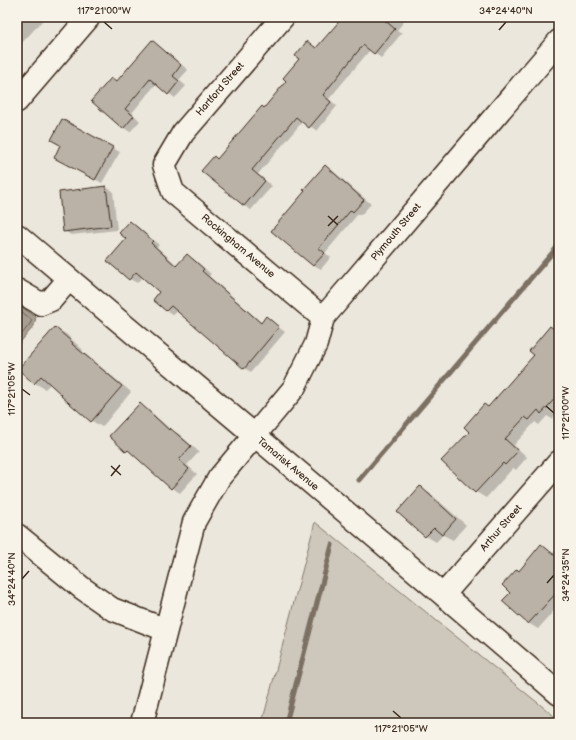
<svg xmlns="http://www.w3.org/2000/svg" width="576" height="740" viewBox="0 0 576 740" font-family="'Balsamiq Sans',sans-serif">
<rect width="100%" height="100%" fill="#ece7dc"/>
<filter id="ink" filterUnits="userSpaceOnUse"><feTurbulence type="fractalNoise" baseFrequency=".025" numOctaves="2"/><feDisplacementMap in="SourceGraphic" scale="8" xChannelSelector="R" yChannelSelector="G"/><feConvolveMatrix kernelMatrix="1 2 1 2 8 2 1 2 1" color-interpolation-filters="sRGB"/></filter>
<g filter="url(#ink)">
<path fill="#cec8bc" stroke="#84796d" d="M315 522 559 720V723H262Z"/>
<path fill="#a89f93" stroke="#7c7064" d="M17 304 36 317 34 326 17 346Z"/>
<path fill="#0003" d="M17 17 45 18 19 46 17 45Z
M343 17H408L397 30 402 33 381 58 370 50 329 99 337 106 317 131 303 121 258 174 272 186 251 210 244 206 203 170 218 160 288 81 300 59 308 42 318 49Z
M152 42 159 46 188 70 179 80 186 86 175 98 156 84 132 113 140 121 130 132 124 128 117 83Z
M63 121 120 152 102 183 55 157 62 145Z
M325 166 332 170 371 204 361 215 358 214 325 253 331 257 321 269 314 265 306 191Z
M106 187 113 191 117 230 71 235 64 231Z
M130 222 137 226 159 245 157 247 178 266 187 255 194 259 211 274 209 276 262 323 266 318 285 332 251 372 244 368 177 310 174 315 167 311 154 299 161 292 143 276 137 283 130 279 109 261 128 239Z
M559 325V411L552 419 547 416 539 425 535 422 514 445 527 457 516 470 513 468 486 498 476 492 470 431 485 405 488 407 535 355 550 327 555 329Z
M55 328 66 334 83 350 82 351 131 392 102 427 92 421 50 384 45 389 35 383 19 369Z
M141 405 149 410 170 429 179 434 199 452 187 465 197 474 180 493 172 488 111 436Z
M420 488 431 494 466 525 453 540 443 535 436 542 426 536 399 512Z
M541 545 553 553 559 546V605L538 629 528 623 511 593 520 572Z"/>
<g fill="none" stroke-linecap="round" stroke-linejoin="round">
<path stroke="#67594d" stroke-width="1" d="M17 308 32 320 30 324 17 340"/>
<path stroke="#7c7064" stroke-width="5" d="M359 480 559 245
M286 723 332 545"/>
</g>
<path fill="#bab2a7" stroke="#3b2a1e" d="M343 17H381L395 29 374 54 363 45 323 95 331 102 309 128 296 117 252 170 265 181 244 206 201 171 214 156 217 159 262 106 264 108 286 81 283 78 299 59 295 56 307 41 316 48Z
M152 40 181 65 173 76 179 81 168 95 150 79 125 109 134 116 123 129 91 101 111 78 116 82Z
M62 119 113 147 95 180 54 158 60 145 51 140Z
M325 165 364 200 353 212 351 210 319 248 325 253 313 266 271 231 305 191 303 190Z
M106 186 111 226 63 232 59 192Z
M130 221 153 241 151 243 176 266 187 254 204 269 202 271 261 323 266 316 279 327 244 369 171 306 166 311 153 300 159 292 136 272 129 280 107 261 126 239 119 233Z
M550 326 559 333V394L541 414 538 410 529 420 525 417 505 439 518 451 505 465 503 463 475 493 441 461 469 432 464 427 484 404 488 407 534 355 529 351Z
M55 327 73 343 72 344 122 386 91 422 61 396 62 395 41 376 34 384 18 369Z
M140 403 169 430 170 428 191 446 179 460 189 469 171 489 128 450 126 452 109 436Z
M420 486 456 519 442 535 434 528 425 537 397 512Z
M541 544 559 559V590L528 624 502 601 510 593 502 585 517 569 519 571Z"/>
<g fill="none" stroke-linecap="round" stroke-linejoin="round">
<g stroke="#3b2a1e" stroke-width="25">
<path id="minor" d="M283 17 183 133 164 165 173 192 323 318
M17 101 89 17
M17 235C198 388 380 539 559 694
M17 290 41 304 51 300 69 279
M17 535 82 588 112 609 166 630
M444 594 559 462
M142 723 194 522 219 478 294 388 316 344 323 318 559 41"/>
</g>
<use href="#minor" stroke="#f7f3e8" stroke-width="22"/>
</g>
</g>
<path fill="none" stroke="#3b2a1e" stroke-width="1.5" d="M104 22 112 29M499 30 506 22M328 216 338 225M328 226 338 216M22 389 30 395M546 406 554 413M111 466 121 475M111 476 120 465M22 579 29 571M547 583 554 575M393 711 401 718"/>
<g text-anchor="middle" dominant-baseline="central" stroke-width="3" stroke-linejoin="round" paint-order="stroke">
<g font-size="10" fill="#3b2a1e" stroke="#f7f3e8">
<text transform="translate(220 89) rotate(-49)">Hartford Street</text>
<text transform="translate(396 232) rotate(-50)">Plymouth Street</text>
<text transform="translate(238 246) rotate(40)">Rockingham Avenue</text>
<text transform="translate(288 464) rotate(40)">Tamarisk Avenue</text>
<text transform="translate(501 528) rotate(-49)">Arthur Street</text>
</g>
</g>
<rect width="576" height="740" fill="none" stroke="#f7f3e8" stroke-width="44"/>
<rect x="22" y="22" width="532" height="696" fill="none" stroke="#3b2a1e" stroke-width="1.5"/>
<g font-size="10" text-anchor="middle" fill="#3b2a1e">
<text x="104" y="14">117°21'00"W</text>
<text x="506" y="14">34°24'40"N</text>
<text transform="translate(11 389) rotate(-90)" y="4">117°21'05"W</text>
<text transform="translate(565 413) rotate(-90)" y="4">117°21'00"W</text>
<text transform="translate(565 575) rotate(-90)" y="4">34°24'35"N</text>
<text transform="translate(11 579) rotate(-90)" y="4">34°24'40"N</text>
<text x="401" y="732">117°21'05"W</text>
</g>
</svg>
